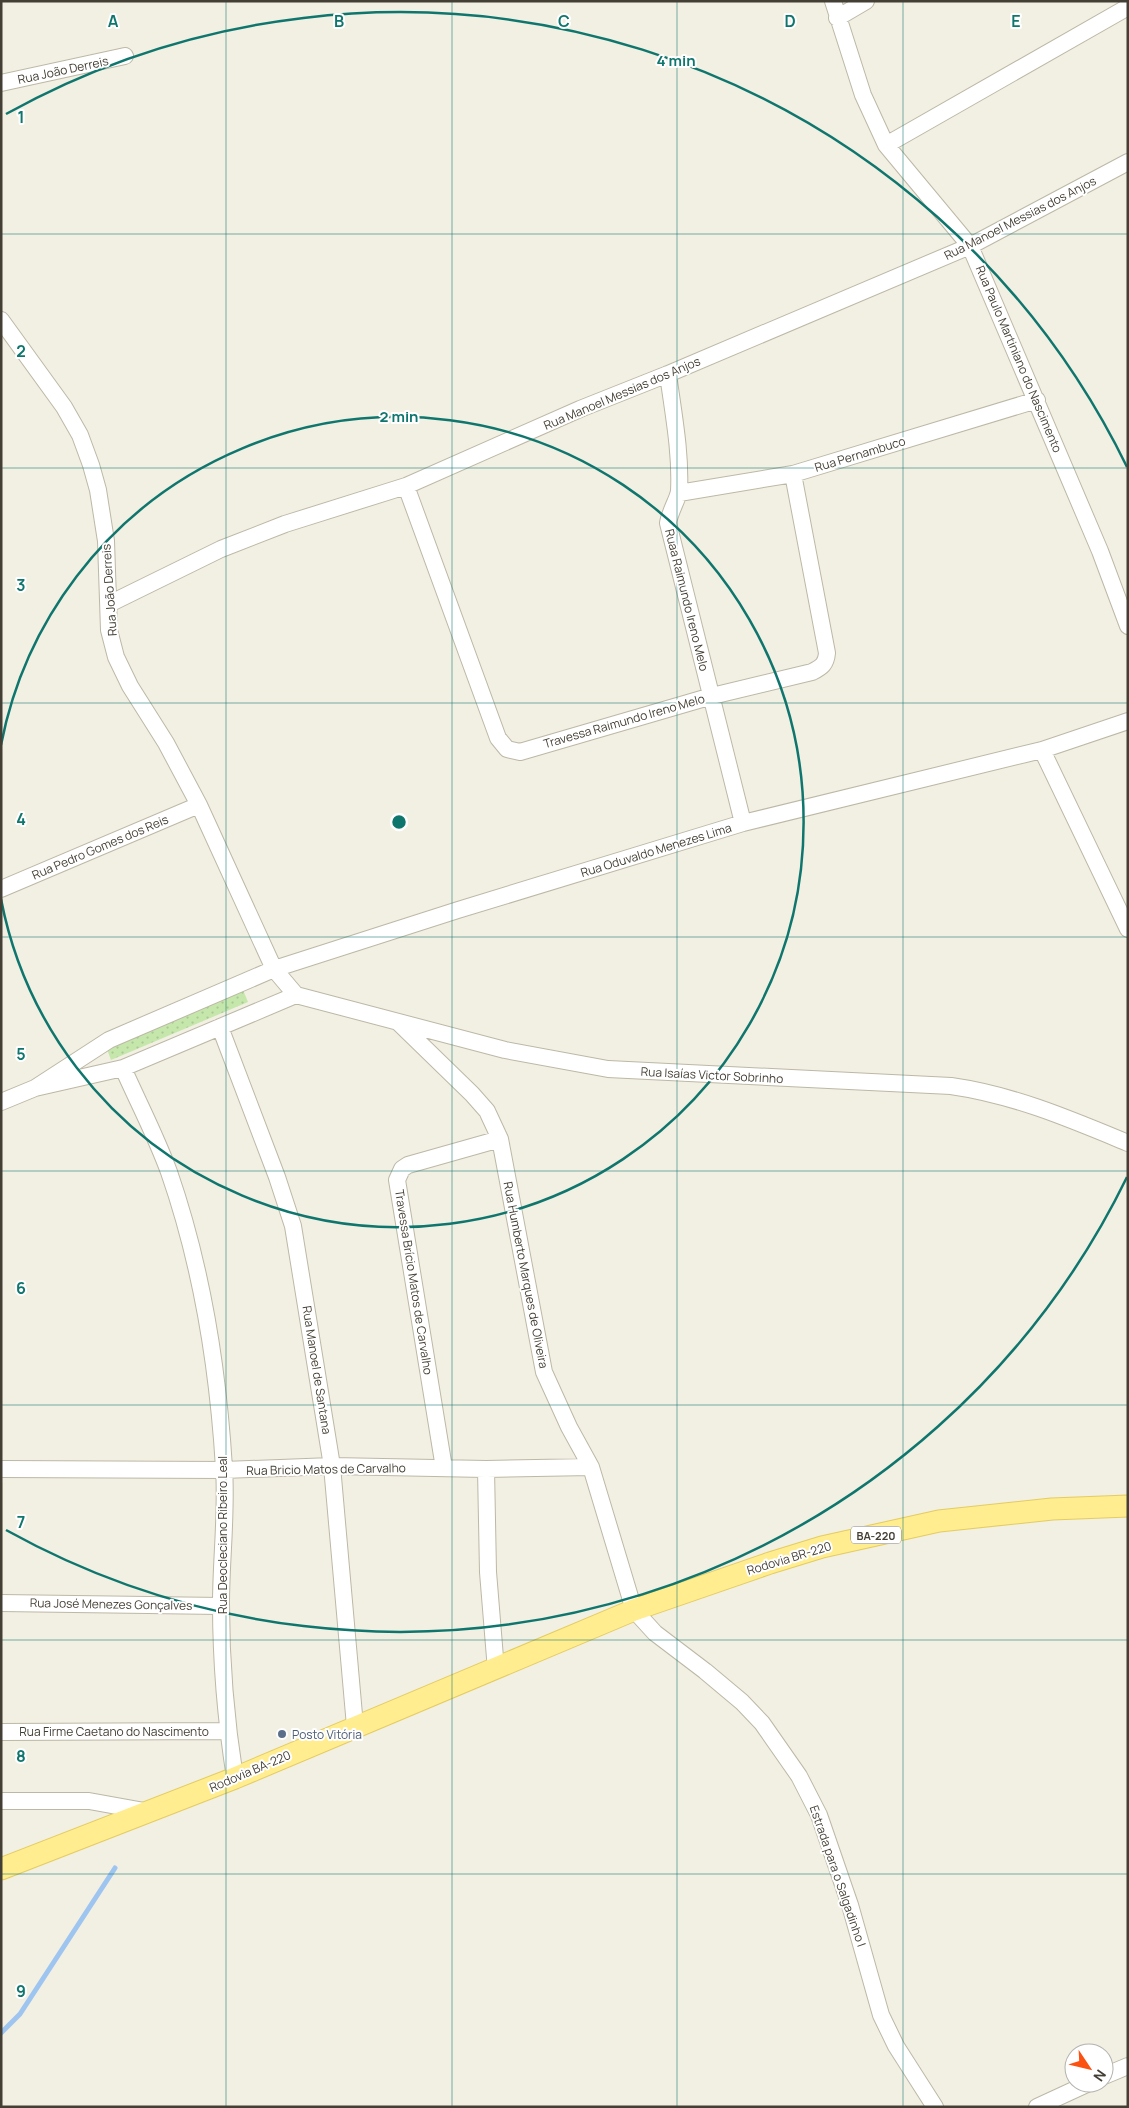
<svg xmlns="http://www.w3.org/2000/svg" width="1129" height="2108" viewBox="0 0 1129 2108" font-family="Manrope,sans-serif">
<defs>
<pattern id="park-dots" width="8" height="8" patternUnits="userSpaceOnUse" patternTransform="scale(1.25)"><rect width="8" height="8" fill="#c5e7ab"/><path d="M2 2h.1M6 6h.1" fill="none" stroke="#aac794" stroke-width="1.8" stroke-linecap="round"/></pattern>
</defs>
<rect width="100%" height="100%" fill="#f2efe3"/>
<path fill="#ebe7cd" d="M1 1483H3V1594H1Z"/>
<path fill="url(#park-dots)" d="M243 990 248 1002 111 1060 107 1049Z"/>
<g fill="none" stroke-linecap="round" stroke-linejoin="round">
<path stroke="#9ec5f0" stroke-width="5" d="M1 2033 20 2014 115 1868"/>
<g stroke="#bdb8a6" stroke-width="18">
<path id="minor" d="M833 1 863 95 886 145 970 246 1100 551 1128 626
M837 18 866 1
M1 83 125 56
M886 145 1128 7
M1 320 64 407 80 435 91 465 98 490 106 541 109 630 116 657 130 686 166 743 199 805 274 969 296 995
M668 374C673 412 681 452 679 491 678 499 670 511 668 523L743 823
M406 486 498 738 507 749 520 752 712 696 812 672C822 667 826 664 827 653L793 474
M679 493 793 474 1037 400
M109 604 221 549 285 524 406 486 580 409 668 374 970 246 1128 162
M1042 750 1128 929
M1 889 199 805
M296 995 505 1050 608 1069 951 1086C1014 1095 1070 1119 1128 1143
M399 1023 472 1094 487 1111 500 1139 544 1372 569 1427 591 1467 634 1610 655 1633 705 1671 742 1702 762 1723 799 1776 819 1815 850 1905 881 2015 896 2046 935 2107
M220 1027 277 1177 293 1226 332 1466 355 1726
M123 1068C138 1102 156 1136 169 1172 202 1267 218 1368 224 1468 227 1513 221 1559 221 1604 221 1662 226 1721 235 1778
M35 1088 109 1040 274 969 458 910 743 823 1042 750 1128 721
M1 1102 35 1088 123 1068 296 995
M444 1468 397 1180 402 1169 408 1165 500 1139
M1 1469 224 1470 332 1466 486 1469 591 1467
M486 1469 488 1572 496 1670
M1 1603 221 1606
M1 1732 227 1731
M1 1801H89L150 1812
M1104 2076 1128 2066
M1037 2107 1089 2083"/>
</g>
<g stroke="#e4cc5f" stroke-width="23">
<path id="major" d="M1 1869 235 1778 634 1610 770 1563 822 1547 939 1521 1052 1509 1128 1506"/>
</g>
<use href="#minor" stroke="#fff" stroke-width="16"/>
<use href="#major" stroke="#ffed90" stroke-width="21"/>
</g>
<path fill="none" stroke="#0f766e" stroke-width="1" stroke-opacity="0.55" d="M226 1V2107M452 1V2107M677 1V2107M903 1V2107M1 234H1128M1 468H1128M1 703H1128M1 937H1128M1 1171H1128M1 1405H1128M1 1640H1128M1 1874H1128"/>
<g fill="none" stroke="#0f766e" stroke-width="2.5">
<path d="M1 745A405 405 0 1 1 1 899"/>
<path d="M1127 1177A810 810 0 0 1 6 1530M6 114A810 810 0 0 1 1127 467"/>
</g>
<circle fill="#5c6f8a" stroke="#fff" stroke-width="2" cx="282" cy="1734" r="5"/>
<g text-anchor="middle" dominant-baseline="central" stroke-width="4" stroke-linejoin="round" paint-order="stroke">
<rect fill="#fff" stroke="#7c7971" stroke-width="1" x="851" y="1526.5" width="50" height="17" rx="4"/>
<g font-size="11" font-weight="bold" fill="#443f34">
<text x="876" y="1535">BA-220</text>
</g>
<g font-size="12" fill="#443f34" stroke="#fff">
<text transform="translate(63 70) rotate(-12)">Rua João Derreis</text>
<text transform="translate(1020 218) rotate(-27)">Rua Manoel Messias dos Anjos</text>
<text transform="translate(1019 359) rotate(67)">Rua Paulo Martiniano do Nascimento</text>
<text transform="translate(622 393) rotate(-23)">Rua Manoel Messias dos Anjos</text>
<text transform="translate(860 454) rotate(-17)">Rua Pernambuco</text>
<text transform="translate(109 590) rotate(-94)">Rua João Derreis</text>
<text transform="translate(687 600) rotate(76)">Ruaa Raimundo Ireno Melo</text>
<text transform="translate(624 721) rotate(-16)">Travessa Raimundo Ireno Melo</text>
<text transform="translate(100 847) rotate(-23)">Rua Pedro Gomes dos Reis</text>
<text transform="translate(656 850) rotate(-17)">Rua Oduvaldo Menezes Lima</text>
<text transform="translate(712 1075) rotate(3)">Rua Isaías Victor Sobrinho</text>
<text transform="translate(526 1275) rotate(79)">Rua Humberto Marques de Oliveira</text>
<text transform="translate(414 1282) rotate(81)">Travessa Brício Matos de Carvalho</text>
<text transform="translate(317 1370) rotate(81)">Rua Manoel de Santana</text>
<text transform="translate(326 1469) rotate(-1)">Rua Bricio Matos de Carvalho</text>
<text transform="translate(222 1535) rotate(-90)">Rua Deocleciano Ribeiro Leal</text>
<text transform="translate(789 1558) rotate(-17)">Rodovia BR-220</text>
<text transform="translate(111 1604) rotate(1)">Rua José Menezes Gonçalves</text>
<text x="114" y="1731">Rua Firme Caetano do Nascimento</text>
<text transform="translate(250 1771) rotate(-23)">Rodovia BA-220</text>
<text transform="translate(838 1876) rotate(71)">Estrada para o Salgadinho I</text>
</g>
<g font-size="12" fill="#4e5e75" stroke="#fff" text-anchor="start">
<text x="292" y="1734">Posto Vitória</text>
</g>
</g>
<g font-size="16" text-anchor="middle" font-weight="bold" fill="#0f766e" stroke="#fff" stroke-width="4" stroke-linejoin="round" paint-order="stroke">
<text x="113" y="27">A</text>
<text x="339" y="27">B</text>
<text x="564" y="27">C</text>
<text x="790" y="27">D</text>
<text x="1016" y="27">E</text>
<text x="21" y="123">1</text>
<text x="21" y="357">2</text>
<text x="21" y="591">3</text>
<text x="21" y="825">4</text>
<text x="21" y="1060">5</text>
<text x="21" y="1294">6</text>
<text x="21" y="1528">7</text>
<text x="21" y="1762">8</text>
<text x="21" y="1997">9</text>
</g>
<circle cx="399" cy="822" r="8" fill="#0f766e" stroke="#fff" stroke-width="2.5"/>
<g font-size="15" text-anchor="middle" font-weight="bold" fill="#0f766e" stroke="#fff" stroke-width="4" stroke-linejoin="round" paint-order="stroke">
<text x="676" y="66">4 min</text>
<text x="399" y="422">2 min</text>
</g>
<rect width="1129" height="2108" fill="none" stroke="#443f34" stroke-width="5"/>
<g transform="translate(1089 2068) rotate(125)"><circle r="24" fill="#ffffff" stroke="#b4b2ae"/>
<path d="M0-4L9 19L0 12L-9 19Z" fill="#fb5111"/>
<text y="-8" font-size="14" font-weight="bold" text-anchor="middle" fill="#443f34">N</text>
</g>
</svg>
